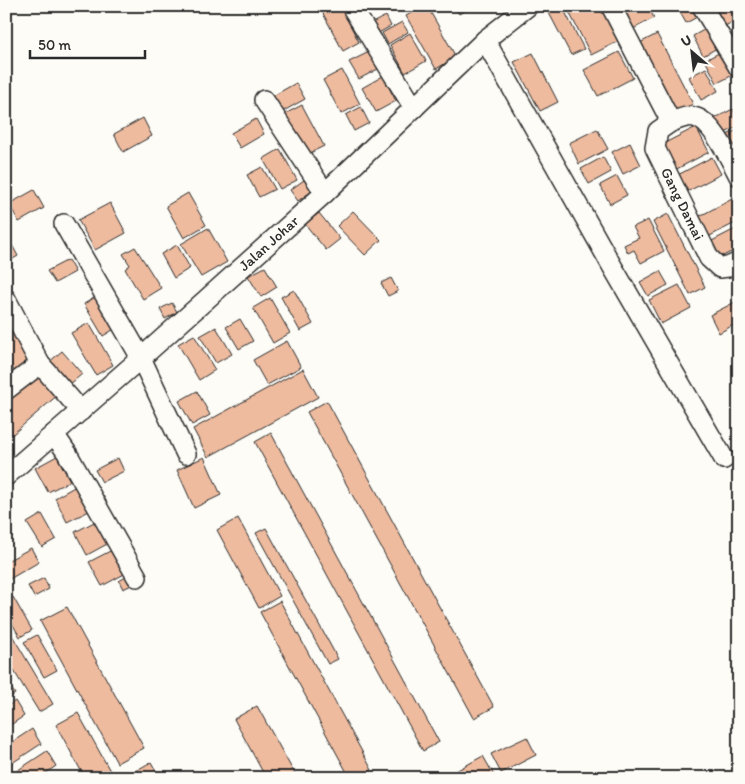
<svg xmlns="http://www.w3.org/2000/svg" width="745" height="784" viewBox="0 0 745 784" font-family="Itim,sans-serif">
<rect width="100%" height="100%" fill="#fdfcf7"/>
<filter id="ink" filterUnits="userSpaceOnUse"><feTurbulence type="fractalNoise" baseFrequency=".02" numOctaves="2"/><feDisplacementMap in="SourceGraphic" scale="10" xChannelSelector="R" yChannelSelector="G"/><feConvolveMatrix kernelMatrix="1 2 1 2 8 2 1 2 1" color-interpolation-filters="sRGB"/></filter>
<g filter="url(#ink)">
<path fill="#eebb9f" stroke="#2b2b2b" d="M319 6H340L359 42 343 51Z
M423 6H427L456 57 436 69 406 16Z
M454 6H473L459 14Z
M562 6 584 49 571 55 549 13Z
M566 6H603L621 40 591 55Z
M626 6H648L654 18 631 30 620 9Z
M696 6 701 15 686 23 677 7Z
M719 6H733L739 19 723 27 713 9Z
M386 16 391 26 375 35 370 24Z
M402 22 408 32 388 44 382 33Z
M709 27 719 47 703 56 693 36Z
M410 33 426 61 405 73 390 45Z
M657 34 693 104 672 115 636 45Z
M727 49 739 72 717 83 705 60Z
M369 52 378 69 359 79 349 62Z
M619 52 633 78 598 96 584 70Z
M533 53 558 102 540 111 514 62Z
M706 68 718 91 701 100 689 77Z
M342 70 360 104 341 114 323 80Z
M383 76 396 101 376 112 362 88Z
M296 83 305 99 280 113 271 97Z
M302 105 324 146 304 156 283 115Z
M361 107 369 123 354 131 346 115Z
M733 109 739 121V126L719 136 711 120Z
M143 118 152 136 123 152 114 134Z
M256 119 264 134 240 148 231 133Z
M696 127 709 152 671 172 657 147Z
M597 129 608 149 579 164 569 143Z
M739 129V157L727 135Z
M630 143 641 165 623 174 612 152Z
M280 149 297 180 280 189 263 159Z
M603 157 611 172 589 184 581 169Z
M712 157 721 174 683 194 674 177Z
M262 167 275 189 259 197 247 175Z
M617 176 627 195 610 204 600 185Z
M304 180 312 191 298 201 290 190Z
M34 190 44 208 19 222 9 204Z
M188 193 206 225 184 238 166 206Z
M734 198 739 208V221L706 238 696 218Z
M110 203 126 233 95 250 78 220Z
M353 211 381 240 365 255 337 226Z
M319 213 340 239 326 250 305 224Z
M668 214 705 287 690 295 653 222Z
M648 220 664 251 641 263 634 250 628 253 624 245 639 238 633 227Z
M739 227V248L717 259 708 243Z
M208 228 227 262 201 277 181 244Z
M6 234 18 256 6 263Z
M177 245 190 268 174 278 161 254Z
M135 247 161 288 143 299 125 269 130 265 123 254Z
M68 260 75 272 55 283 47 271Z
M265 267 277 287 261 297 248 276Z
M660 271 668 285 648 296 640 282Z
M391 278 398 291 388 296 381 283Z
M679 285 691 308 661 324 649 300Z
M294 290 313 324 300 331 281 297Z
M97 296 116 328 103 336 84 304Z
M270 298 290 333 273 343 253 308Z
M739 300V322L719 333 710 315Z
M172 303 177 312 165 319 160 309Z
M240 319 253 341 239 349 226 327Z
M6 320 29 363 14 371 6 356Z
M89 323 113 365 96 375 71 333Z
M216 327 232 354 216 363 200 336Z
M194 335 215 370 199 380 178 344Z
M287 341 301 367 267 385 253 360Z
M62 351 82 374 68 386 48 363Z
M303 369 318 397 208 457 193 429Z
M40 370 60 393 6 440V399Z
M197 391 210 415 192 425 179 401Z
M327 401 494 707 474 718 307 412Z
M271 433 439 742 423 751 255 442Z
M57 456 70 481 48 492 35 468Z
M204 457 221 495 194 508 177 470Z
M118 458 124 471 102 482 95 470Z
M76 486 89 511 67 522 55 498Z
M42 514 56 539 42 547 27 523Z
M238 518 280 596 259 608 217 530Z
M98 520 109 543 87 555 75 532Z
M266 528 338 659 328 664 256 533Z
M31 548 39 562 6 581V555L9 560Z
M116 548 128 572 102 586 89 562Z
M131 574 136 583 123 589 119 581Z
M44 578 49 589 34 597 28 586Z
M13 597 32 630 20 637 6 613V601Z
M280 601 372 770 358 778H350L260 612Z
M67 607 144 748 117 763 40 621Z
M6 625 53 704 39 712 6 658Z
M37 635 57 670 44 677 24 642Z
M6 680 15 694 6 699Z
M15 701 24 716 6 728V707Z
M257 706 297 778H266L234 719Z
M78 713 114 778H85L56 725Z
M32 729 41 744 6 767V746Z
M527 737 536 755 501 773 491 754Z
M47 751 56 766 39 778H6Z
M483 756 495 777 457 778 454 772Z
M151 762 160 778H132L130 774Z"/>
<g fill="none" stroke-linecap="round" stroke-linejoin="round">
<g stroke="#2b2b2b" stroke-width="22">
<g id="minor">
<path d="M351 6 414 108"/>
<path id="s1" d="M611 6 671 122 658 131 655 148 709 258 720 268 728 267 739 262"/>
<path d="M702 6 739 68"/>
<path d="M485 40 612 266 724 459"/>
<path d="M264 100 325 193"/>
<path d="M671 122C678 120 687 115 694 117 712 120 731 161 739 176"/>
<path d="M64 224 141 358 186 454"/>
<path d="M6 299 40 364 81 411"/>
<path d="M6 390 40 364"/>
<path d="M54 434 67 453 137 577"/>
<path id="s2" d="M6 476 141 358 325 193 485 40 528 6"/>
</g>
</g>
<use href="#minor" stroke="#fdfcf7" stroke-width="19"/>
</g>
</g>
<g text-anchor="middle" dominant-baseline="central" stroke-width="4" stroke-linejoin="round" paint-order="stroke">
<g font-size="15" fill="#2b2b2b" stroke="#fdfcf7">
<text stroke="none"><textPath href="#s1" startOffset="226">Gang Damai</textPath></text>
<text stroke="none"><textPath href="#s2" startOffset="351">Jalan Johar</textPath></text>
</g>
</g>
<rect width="745" height="784" fill="none" stroke="#fdfcf7" stroke-width="25"/>
<rect x="12" y="12" width="720" height="759" fill="none" stroke="#2b2b2b" stroke-width="2" filter="url(#ink)"/>
<g transform="translate(692 52) rotate(332)" stroke="#fdfcf7" stroke-width="4" paint-order="stroke">
<path d="M0-4L9 19L0 12L-9 19Z" fill="#2b2b2b"/>
<text y="-8" font-size="14" font-weight="bold" text-anchor="middle" fill="#2b2b2b">U</text>
</g>
<path d="M30 50v8h115v-8" fill="none" stroke="#2b2b2b" stroke-width="2.5"/>
<text x="38" y="50" font-size="15" fill="#2b2b2b" stroke="#fdfcf7" stroke-width="4" paint-order="stroke">50 m</text>
</svg>
